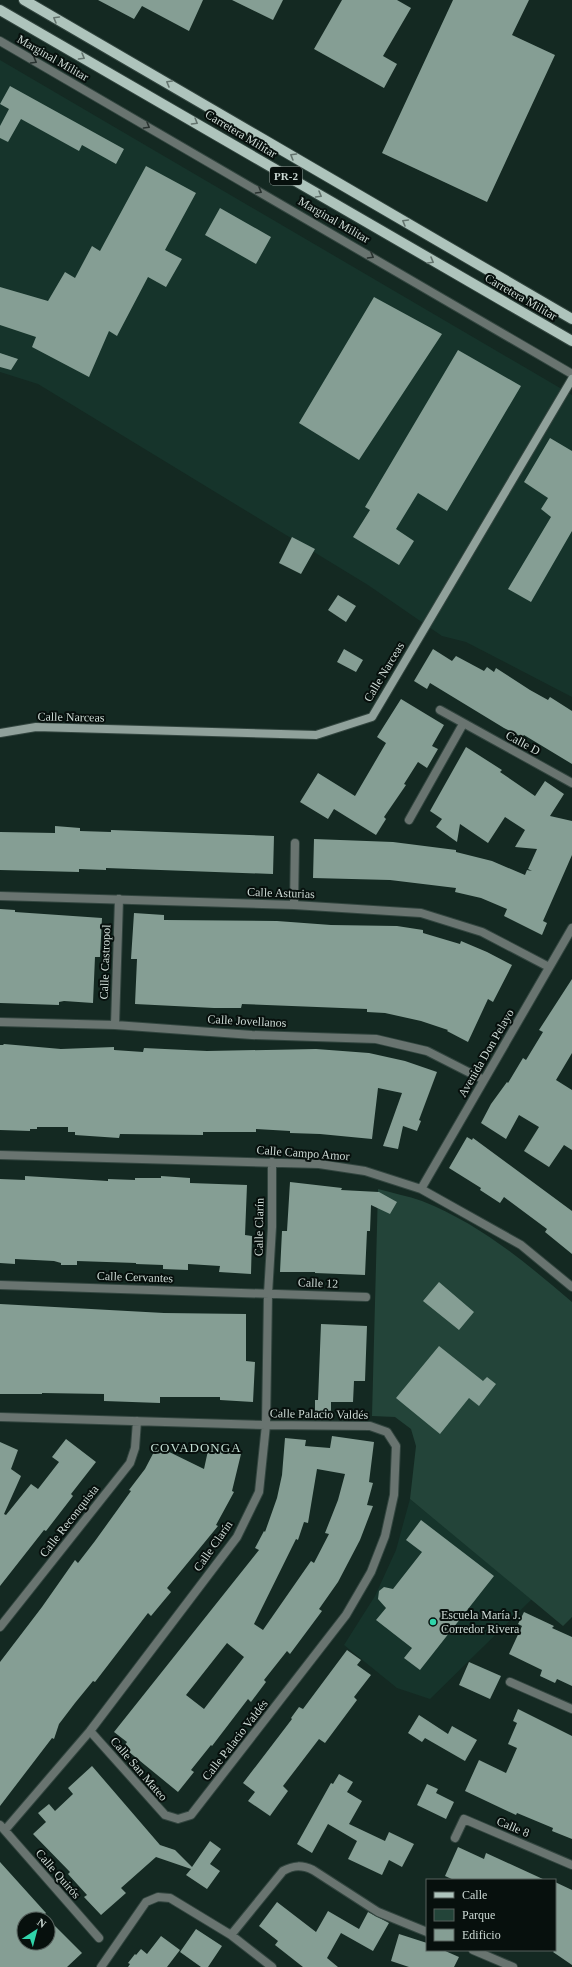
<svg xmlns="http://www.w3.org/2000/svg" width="572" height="1967" viewBox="0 0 572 1967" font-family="Georgia,serif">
<rect width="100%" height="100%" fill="#142922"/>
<path fill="#16342b" d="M0 60 572 395V697L466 642 442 636 368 585 38 384 0 372Z
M410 1499 532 1599 430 1699 397 1688 344 1645 375 1596 396 1550Z"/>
<path fill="#234439" d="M378 1189C392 1193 408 1196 422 1201 480 1224 525 1262 572 1302V1617L563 1626 410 1499 416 1446 411 1429 395 1417 372 1416Z"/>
<path fill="#859e94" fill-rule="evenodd" d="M98 0H203L189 31 142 6 134 19Z
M232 0H283L273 20Z
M342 0H397L411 8 383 56 397 64 384 88 314 49Z
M453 0H529L512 35 555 55 487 202 382 153Z
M10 86 124 149 116 164 82 145 79 151 21 119 8 142 0 138V126L9 109 0 104Z
M146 166 196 193 165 250 182 259 166 287 148 277 117 336 109 331 89 377 32 347 36 337 0 325V287L48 301 65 272 75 278 92 246 100 251Z
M220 208 271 237 256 264 205 235Z
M374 297 442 334 359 460 299 423Z
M458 350 521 386 447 511 418 493 396 529 414 541 399 565 353 537 370 510 365 507Z
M0 353 18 359 11 370 0 367Z
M550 438 572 451V531L531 602 508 589 551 517 541 509 548 498 524 482Z
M292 537 315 549 301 574 279 563Z
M338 595 356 606 346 622 328 610Z
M344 649 363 660 356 672 337 662Z
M433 649 452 661 456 656 484 671 487 667 494 672 496 668 530 690 548 700 550 697 572 711V764L524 735 522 737 504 728 430 683 427 689 414 681Z
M401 699 444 725 432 746 438 749 427 768 418 762 404 784 406 785 384 817 386 819 376 835 334 809 328 819 300 802 318 773 355 796 386 743 377 737Z
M466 747 502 770 500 772 535 796 545 781 564 794 550 816 572 821V855L543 921 547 923 542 935 504 916 507 909 481 898 455 892 456 888 390 880 313 878 314 839 393 842 456 850V852L492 861 525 875 527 870 532 871 528 869 537 849 515 847 525 830 505 817 488 843 460 824 457 842 436 827 442 819 430 811Z
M55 826 80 828V831L111 832V830L274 836 273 874 106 868V870L79 869V872L0 870V832L55 833Z
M0 909 15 910V912L102 918 100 957H95L93 1003 64 1001 59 1002V1005L0 1003Z
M134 913 164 915V920L277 921 331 925 397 926 423 930V933L460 944 461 941 487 952 512 965 493 1002 488 999 468 1042 447 1031 448 1030 421 1021 385 1013 367 1012V1009L242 1004 241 1008H214L135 1004 137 959H131Z
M572 979V1053L556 1080 572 1090V1150L564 1145 549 1167 524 1151 539 1127 519 1115 506 1139 481 1123 491 1104 507 1082 508 1083 523 1058 526 1060 543 1032 539 1030Z
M4 1044 61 1049 114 1047V1050L143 1052 144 1048 207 1051 316 1049 369 1053 405 1061 437 1072 419 1120 421 1121 417 1131 403 1126 398 1149 383 1146 402 1093 378 1088 372 1139 320 1134 290 1133V1131L256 1129V1132H203V1135L120 1134 119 1138 75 1135V1132H68V1127H37V1129H30V1131L0 1130V1045H3Z
M467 1137 472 1140 473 1138 572 1211V1254L545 1232 547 1229 504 1197 500 1203 480 1190 481 1188 449 1168Z
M25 1176 108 1181V1179L135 1180V1178H161V1176L190 1178V1183L247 1185 245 1235 252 1236 251 1274 219 1272 220 1266 188 1264V1270L163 1269V1265L136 1264V1263L77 1261V1265H61V1263L54 1261 15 1259V1264L0 1263V1179L25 1180Z
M290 1182 342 1188 341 1190 379 1192 397 1202 390 1214 371 1205 370 1231H367L365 1275 315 1273V1272H280L282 1231H287Z
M439 1282 474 1312 459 1330 423 1301Z
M0 1304 164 1313 246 1314V1361L255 1362 253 1402 220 1400V1397H160V1403L104 1401V1394L42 1393V1394H0Z
M321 1324 367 1326 365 1381H354L353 1402H331V1412L315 1411V1400H318Z
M439 1346 483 1381 487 1377 496 1384 479 1406 469 1398 440 1434 396 1398Z
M332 1436 374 1442 369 1482 373 1483 367 1505 373 1506 360 1540 338 1582 319 1609 322 1611 290 1654 287 1651 264 1680 266 1682 251 1702 248 1699 212 1746 211 1745 191 1770 194 1772 178 1792 123 1747 127 1742 114 1732 259 1550 255 1548 264 1531 265 1532 277 1498 282 1475 285 1438 306 1440 305 1446 330 1448ZM317 1469 345 1474 338 1500 325 1533 329 1534 314 1563 311 1561 263 1630 254 1624 296 1539 298 1540 304 1522 308 1523ZM227 1643 244 1657 204 1709 186 1695Z
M66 1439 96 1462 71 1494 73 1496 46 1531 44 1530 0 1586V1442L18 1450 11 1469 21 1476 4 1514 6 1515 31 1484 38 1489 59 1462 52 1457Z
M157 1446 204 1469 209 1446 241 1454 232 1491 234 1492 216 1525 218 1526 167 1588 171 1592 151 1616 148 1613 95 1682 93 1681 75 1703 59 1724 54 1739 52 1738 0 1806V1662L42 1607 75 1560 78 1563 95 1541 131 1491 129 1490 145 1469Z
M421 1520 494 1576 420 1670 404 1658 412 1648 376 1620 386 1608 378 1599 379 1591 384 1587 393 1589 422 1552 406 1540Z
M524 1612 554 1626 552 1628 572 1637V1686L557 1679 555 1683 540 1676 542 1670 509 1654 522 1626 518 1624Z
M347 1650 361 1660 357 1665 371 1675 354 1697 357 1700 325 1743 319 1739 283 1786 288 1791 270 1816 248 1801 255 1792 243 1783 292 1719 291 1718 299 1707 303 1709Z
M469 1662 501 1676 490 1699 459 1685Z
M518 1709 572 1736V1839L552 1831 553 1828 517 1813 516 1815 465 1791 479 1760 506 1773 517 1748 508 1744 517 1723 513 1721Z
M419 1715 448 1734 452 1726 477 1740 465 1761 425 1738 422 1742 408 1733Z
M92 1766 160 1845 175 1850 192 1867 210 1841 221 1849 210 1864 220 1871 207 1889 186 1875 191 1869 156 1857 121 1888 126 1893 101 1915 84 1897 87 1895 68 1874 70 1872 33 1834 46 1822 38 1813 49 1804 55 1811 73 1794 68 1788Z
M339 1774 353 1782 347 1792 362 1801 349 1824 385 1841 389 1832 414 1844 402 1867 389 1860 382 1875 348 1859 357 1841 328 1824 312 1853 297 1844 331 1783 333 1784Z
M427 1784 438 1789 436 1793 454 1802 446 1819 417 1805Z
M458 1847 484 1859 486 1853 545 1880H454L445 1876Z
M0 1862 46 1913 40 1919H24V1943H48V1919L82 1953 67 1967H0Z
M555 1882 572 1890V1965L553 1952 555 1950Z
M277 1902 316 1932 328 1911 359 1929 368 1912 389 1923 373 1951 341 1933 327 1958 338 1967H303L275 1945 278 1941 259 1926Z
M196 1929 222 1946 208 1967H201L180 1952Z
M399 1934 427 1943V1950H443L459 1957 454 1967H409L391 1961Z
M161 1936 180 1950 167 1967H128L130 1964 128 1963 135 1954 136 1955 141 1949 147 1954Z"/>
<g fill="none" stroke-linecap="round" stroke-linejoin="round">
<g stroke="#32453f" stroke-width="10">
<path id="street" d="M0 41 572 374
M440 710 572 783
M409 820 463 724
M0 896 294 905 421 913 482 932 549 967
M294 905 295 843
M0 1022 115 1025 252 1035 376 1039 427 1051 484 1080
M115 1025 119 899
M0 1155 319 1164 365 1171 421 1189 521 1245 572 1287
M421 1189 572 928
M0 1285 366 1297
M0 1417 266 1425 370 1426 387 1432 396 1446 394 1495 385 1536 371 1572 346 1615 191 1815 178 1819 165 1815 90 1731
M0 1627 130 1463 135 1448 137 1421
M510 1682 572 1709
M0 1825 99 1938
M5 1830 90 1731 237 1537 259 1492 266 1425 268 1294 272 1227V1162
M455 1838 464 1819 572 1865
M231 1935 283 1871C294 1865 302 1865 313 1870L378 1912 427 1932
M473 1950 513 1967
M101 1967 146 1902 158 1897 170 1898 231 1935 272 1967"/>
</g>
<g stroke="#32453f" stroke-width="10">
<path id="secondary" d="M0 733 36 727 316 735 372 717 572 379"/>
</g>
<g stroke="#32453f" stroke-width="12">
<path id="primary" d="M24 0 572 319
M0 10 572 341"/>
</g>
<use href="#street" stroke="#697470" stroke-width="8"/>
<use href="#secondary" stroke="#90a19b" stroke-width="8"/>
<use href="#primary" stroke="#aec4bc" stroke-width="10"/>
</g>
<defs><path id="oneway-chevron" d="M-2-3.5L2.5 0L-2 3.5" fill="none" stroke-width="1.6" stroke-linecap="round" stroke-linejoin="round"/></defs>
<g stroke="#63736d">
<use href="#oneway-chevron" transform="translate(56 19) rotate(-150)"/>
<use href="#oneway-chevron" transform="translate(82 57) rotate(30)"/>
<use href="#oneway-chevron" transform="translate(169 83) rotate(-150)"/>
<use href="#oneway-chevron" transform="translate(195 122) rotate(31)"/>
<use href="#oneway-chevron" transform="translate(293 156) rotate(-149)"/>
<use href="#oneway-chevron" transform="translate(319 195) rotate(30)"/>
<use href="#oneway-chevron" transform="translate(405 222) rotate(-150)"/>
<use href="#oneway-chevron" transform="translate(431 261) rotate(30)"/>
</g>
<g stroke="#293330">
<use href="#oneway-chevron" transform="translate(34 61) rotate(30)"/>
<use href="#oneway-chevron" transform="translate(147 126) rotate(30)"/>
<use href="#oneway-chevron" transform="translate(259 191) rotate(30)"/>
<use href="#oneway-chevron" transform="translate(371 256) rotate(30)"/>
</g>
<circle fill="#30d4aa" stroke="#07100d" stroke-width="1.5" cx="433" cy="1622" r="4"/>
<g text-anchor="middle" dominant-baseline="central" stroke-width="4" stroke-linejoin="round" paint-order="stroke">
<rect fill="#07100d" stroke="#929d99" stroke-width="1" x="270" y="167" width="32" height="18" rx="3"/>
<g font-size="11" font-weight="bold" fill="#cddad5">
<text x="286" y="176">PR-2</text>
</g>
<g font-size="12" fill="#cddad5" stroke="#07100d">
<text transform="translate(53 58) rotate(30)">Marginal Militar</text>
<text transform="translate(241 134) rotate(31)">Carretera Militar</text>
<text transform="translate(334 220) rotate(30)">Marginal Militar</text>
<text transform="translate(521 297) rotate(30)">Carretera Militar</text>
<text transform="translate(384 672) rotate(-59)">Calle Narceas</text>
<text transform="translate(71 717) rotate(1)">Calle Narceas</text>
<text transform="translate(523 743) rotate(28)">Calle D</text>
<text transform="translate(281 893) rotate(2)">Calle Asturias</text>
<text transform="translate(105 962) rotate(-88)">Calle Castropol</text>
<text transform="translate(247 1021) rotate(3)">Calle Jovellanos</text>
<text transform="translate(486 1053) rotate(-60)">Avenida Don Pelayo</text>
<text transform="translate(303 1153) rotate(4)">Calle Campo Amor</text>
<text transform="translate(259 1227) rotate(-89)">Calle Clarín</text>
<text transform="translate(135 1277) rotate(2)">Calle Cervantes</text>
<text transform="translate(318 1283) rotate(2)">Calle 12</text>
<text transform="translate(319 1414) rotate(1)">Calle Palacio Valdés</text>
<text transform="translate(69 1521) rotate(-52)">Calle Reconquista</text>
<text transform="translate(213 1546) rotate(-55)">Calle Clarín</text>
<text transform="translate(235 1740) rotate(-52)">Calle Palacio Valdés</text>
<text transform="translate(139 1769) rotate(49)">Calle San Mateo</text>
<text transform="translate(513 1827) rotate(23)">Calle 8</text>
<text transform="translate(58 1874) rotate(49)">Calle Quirós</text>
</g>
<g font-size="12" fill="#cddad5" stroke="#07100d" text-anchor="start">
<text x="441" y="1615">Escuela María J.<tspan x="441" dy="14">Corredor Rivera</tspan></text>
</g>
<g font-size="13" letter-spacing="1" fill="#c4dfd4" stroke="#07100d">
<text x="196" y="1447">COVADONGA</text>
</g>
</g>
<rect x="426" y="1879" width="130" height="72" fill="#07100d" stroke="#56615d"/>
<rect x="434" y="1892" width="20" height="6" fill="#aec4bc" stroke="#56615d"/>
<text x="462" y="1899" font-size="12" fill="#cddad5">Calle</text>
<rect x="434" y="1909" width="20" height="12" fill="#234439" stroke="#56615d"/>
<text x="462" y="1919" font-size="12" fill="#cddad5">Parque</text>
<rect x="434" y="1929" width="20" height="12" fill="#859e94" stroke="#56615d"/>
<text x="462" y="1939" font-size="12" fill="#cddad5">Edificio</text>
<g transform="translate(36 1931) rotate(36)"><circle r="19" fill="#07100d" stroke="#56615d"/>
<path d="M0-3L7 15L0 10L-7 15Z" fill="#30d4aa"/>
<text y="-6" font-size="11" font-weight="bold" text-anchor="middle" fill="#cddad5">N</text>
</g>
</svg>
